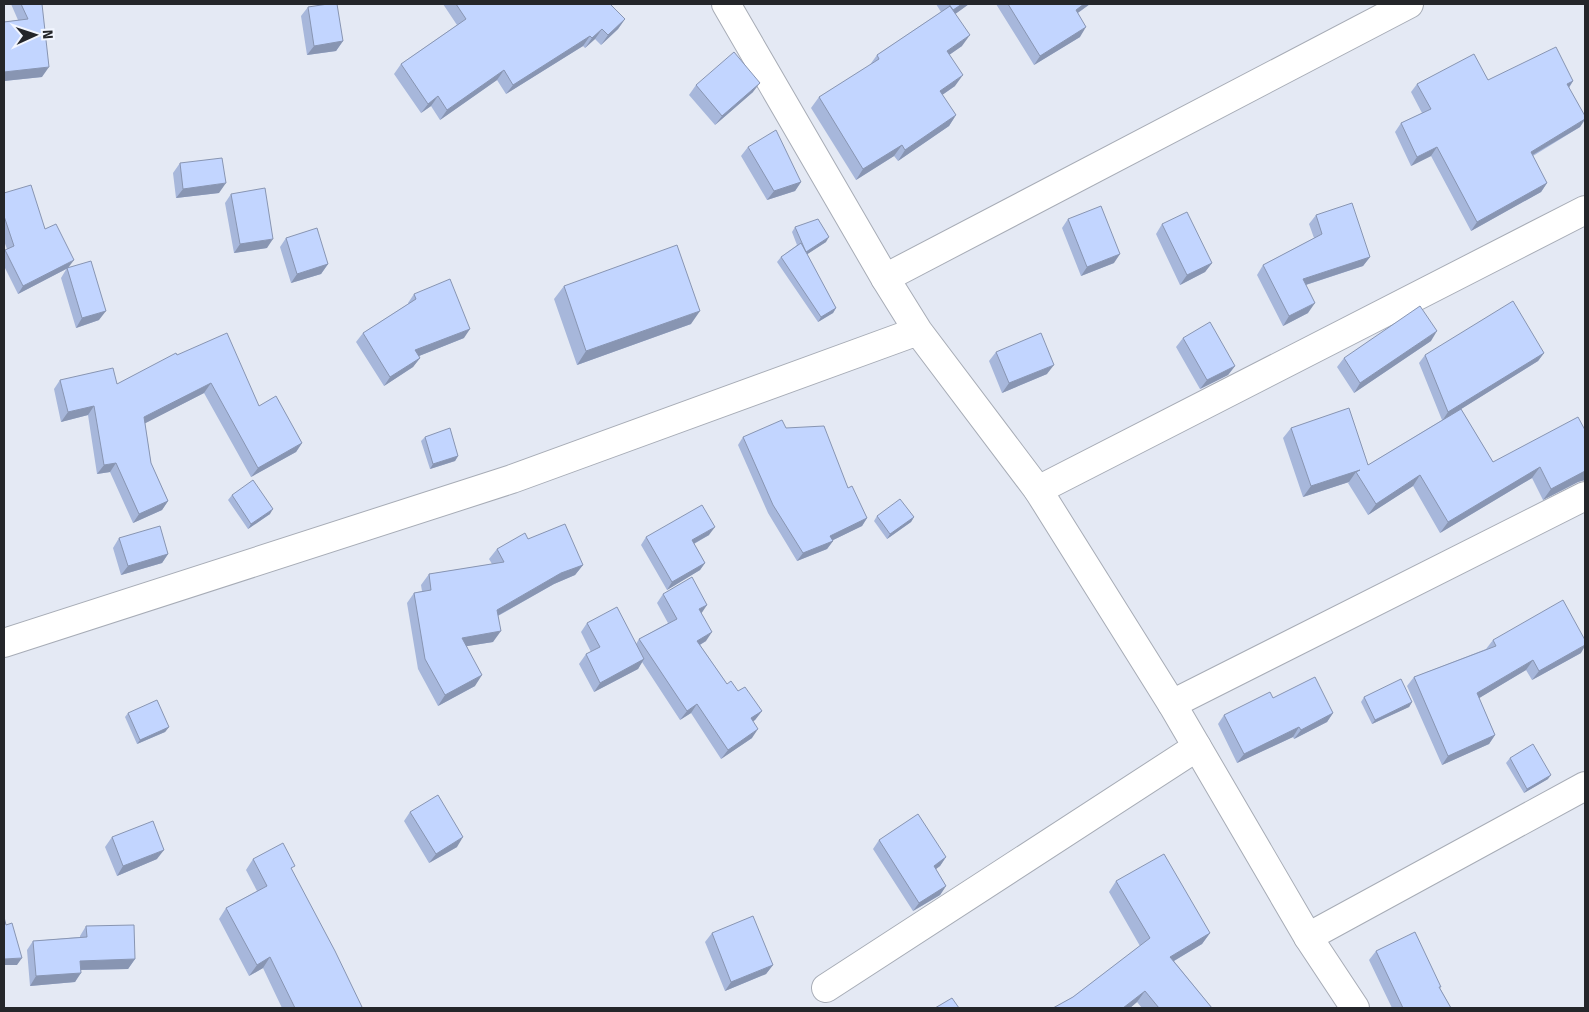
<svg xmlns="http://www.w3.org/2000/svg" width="1589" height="1012" viewBox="0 0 1589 1012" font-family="'Fira Sans',sans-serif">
<rect width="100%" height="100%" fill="#e4e9f4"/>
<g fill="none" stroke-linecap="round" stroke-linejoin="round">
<g stroke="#a7acb6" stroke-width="30">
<path id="minor" d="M885 278 1409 4
M1038 490 1585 210
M1172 704 1585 496
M1308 937 1585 786
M826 988 1197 747"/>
</g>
<g stroke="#a7acb6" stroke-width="30">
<path id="tertiary" d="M726 4 885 278 918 331 1038 490 1172 704 1308 937 1355 1008
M4 643 512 479 918 331"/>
</g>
<use href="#minor" stroke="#fff" stroke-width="28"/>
<use href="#tertiary" stroke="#fff" stroke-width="28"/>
</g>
<path fill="#a7b7db" d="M11 4H42V77L4 81V22L18 20Z
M443 4H610L625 19 618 29 601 45 595 39 585 48 583 46 506 94 497 80 440 120 431 106 421 113 394 74 401 64 457 25Z
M936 4H969L955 14 962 46 949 55 955 86 942 95 956 115 949 126 898 161 894 156 856 180 811 108 819 97 869 66 877 55 941 12Z
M996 4H1090L1078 13 1080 37 1034 65Z
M308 7 343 41 336 51 307 55 301 16Z
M1488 80 1573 81 1569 88 1585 116V120L1580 127 1533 156 1547 183 1541 192 1471 231 1431 156 1411 166 1395 132 1401 123 1422 113 1411 92 1417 84Z
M696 85 753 92 715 125 689 95Z
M748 147 801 182 795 191 767 200 741 156Z
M180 163 219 193 176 198 173 173Z
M4 193 45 229 68 268 18 294 4 266V252L7 249 4 241Z
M231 194 267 248 234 253 225 203Z
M1316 215 1370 257 1363 266 1306 285 1308 313 1283 326 1257 275 1263 265 1314 238 1309 224Z
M1068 219 1114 263 1081 276 1062 228Z
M1162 224 1212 263 1205 272 1180 285 1156 234Z
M795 227 826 242 807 254 836 308 833 313 818 322 777 262 781 257 797 245 792 232Z
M286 238 328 264 321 274 291 283 280 247Z
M67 268 99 320 76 328 61 278Z
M564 286 691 324 577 365 554 299Z
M414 294 464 338 419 356 420 358 413 367 384 386 356 342 363 333 408 304V303Z
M1183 338 1235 366 1228 375 1200 389 1176 347Z
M1431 341 1354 393 1337 367 1344 358Z
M996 352 1047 374 1002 393 989 361Z
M1544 353 1538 361 1461 409 1493 462 1585 430V480L1578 482 1543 500 1532 478 1440 533 1413 486 1368 515 1348 483 1349 482 1303 497 1283 438 1291 428 1368 465 1442 420 1419 363 1425 355Z
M177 355 259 406 302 443 296 452 251 477 204 393 145 423 151 463 168 501 162 510 133 523 110 472 97 474 88 415 61 422 54 389 60 380 117 384Z
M786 428 848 488 867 518 862 526 833 540V541L827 549 797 561 768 513 738 445 743 437Z
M425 437 458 456 455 461 430 469 421 441Z
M232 495 270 514 248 529 228 500Z
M877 516 914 517 911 522 887 539 874 521Z
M709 535 694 544 705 563 700 570 667 590 641 545 646 537Z
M119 538 168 554 162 563 121 575 113 548Z
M528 539 583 565 575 575 554 584 498 616 493 642 467 646 475 686 438 706 418 669 407 603 414 593 422 591 421 585 429 574 492 564 489 559 497 549Z
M663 594 707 605 701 612 706 641 700 645 727 684 738 691 762 711 755 720 753 721 752 738 721 759 691 713 680 720 642 662 638 669 594 692 579 664 586 654 591 652 581 632 587 623 636 644 639 639 668 623 657 603Z
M1493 640 1581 653 1532 680 1526 670 1479 698 1495 735 1489 744 1442 765 1407 686 1414 677 1486 649Z
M1364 697 1412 702 1409 707 1372 724 1361 702Z
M1273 698 1333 713 1327 722 1294 739 1293 737 1237 763 1218 724 1224 715Z
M128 713 169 727 165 732 137 744 125 717Z
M1510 758 1548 779 1524 793 1506 763Z
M410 812 457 847 429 863 404 821Z
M112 837 157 859 117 876 105 847Z
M879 840 946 857 940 866 936 869 946 886 940 895 913 911 873 849Z
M253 859 292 871 362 1007 361 1008H282L263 968 249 976 219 919 226 908 257 891 246 870Z
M1116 881 1210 933 1202 944 1174 961 1212 1008H1142L1137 1002 1130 1008H1053L1073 997 1140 946 1109 892Z
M86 926 135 959 128 969 81 970 75 982 30 986 27 950 33 941 80 937V936Z
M712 933 773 965 766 974 725 991 705 942Z
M1376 951 1440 988 1451 1008H1392L1369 960Z"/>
<path fill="#8895b2" d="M962 4H969L947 20 953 10Z
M1084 4H1090L1069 19 1076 10Z
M625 19 618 29 601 45 608 35Z
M1086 27 1080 37 1034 65 1040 56Z
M602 29 595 39 585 48 592 38Z
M970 35 962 46 939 62 947 51Z
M590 36 583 46 506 94 513 85Z
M343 41 336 51 307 55 314 46Z
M49 67 42 77 4 81V72Z
M504 70 497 80 440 120 447 110Z
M963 75 955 86 932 102 940 91Z
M1573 81 1567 90V84Z
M760 83 753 92 715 125 722 116Z
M438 96 431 106 421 113 428 104Z
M956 115 949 126 898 161 905 150Z
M1585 119 1580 127 1524 160 1531 152Z
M902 145 894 156 856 180 863 169Z
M1437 147 1431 156 1411 166 1417 157Z
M801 182 795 191 767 200 774 191Z
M226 183 219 193 176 198 183 189Z
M1547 183 1541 192 1471 231 1477 222Z
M829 237 826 242 803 257 806 252Z
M273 239 267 248 234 253 240 244Z
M1120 254 1114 263 1081 276 1087 267Z
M1370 257 1363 266 1296 288 1303 279Z
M74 260 68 268 18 294 23 286Z
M1212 263 1205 272 1180 285 1187 275Z
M328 264 321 274 291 283 297 274Z
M1315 303 1308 313 1283 326 1289 316Z
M836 308 833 313 818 322 821 317Z
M106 311 99 320 76 328 82 318Z
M700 311 691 324 577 365 586 351Z
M470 329 464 338 409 360 415 350Z
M1437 331 1431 341 1354 393 1360 383Z
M1544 353 1538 361 1442 421 1448 412Z
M420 358 413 367 384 386 390 377Z
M1054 365 1047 374 1002 393 1009 383Z
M1235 366 1228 375 1200 389 1207 380Z
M211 383 204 393 138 427 144 417Z
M94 406 88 415 61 422 68 412Z
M302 443 296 452 251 477 258 468Z
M458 456 455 461 430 469 433 464Z
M116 463 110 472 97 474 104 465Z
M1540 467 1532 478 1440 533 1448 522Z
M1360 470 1356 472 1349 482 1303 497 1311 486Z
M1585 471V480L1578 482 1543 500 1551 489Z
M1420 475 1413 486 1368 515 1376 504Z
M168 501 162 510 133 523 139 514Z
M273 509 270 514 248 529 251 524Z
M914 517 911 522 887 539 890 534Z
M867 518 862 526 825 544 830 536Z
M715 527 709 535 686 548 692 540Z
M833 541 827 549 797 561 803 553Z
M168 554 162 563 121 575 128 566Z
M705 563 700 570 667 590 672 582Z
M583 565 575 575 554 584 490 620 497 610 561 573Z
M707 605 701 614 699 609Z
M501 631 493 642 455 648 462 638Z
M712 632 706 641 691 650 697 641Z
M1585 645V646L1581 653 1532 680 1539 671Z
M644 659 638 669 594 692 600 683Z
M1533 660 1526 670 1471 703 1477 693Z
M482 675 475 686 438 706 445 695Z
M1412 702 1409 707 1372 724 1375 720Z
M697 704 691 713 680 720 687 711Z
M762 711 755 720 745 727 751 718Z
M1333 713 1327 722 1294 739 1301 730Z
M169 727 165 732 137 744 140 740Z
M1299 727 1293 737 1237 763 1244 754Z
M758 729 752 738 721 759 728 750Z
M1495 735 1489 744 1442 765 1448 756Z
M1551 775 1548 779 1524 793 1527 789Z
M463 837 457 847 429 863 436 854Z
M164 850 157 859 117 876 123 866Z
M946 857 940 866 928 875 934 866Z
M946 886 940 895 913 911 919 903Z
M1210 933 1202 944 1162 968 1170 957Z
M270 957 263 968 249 976 257 965Z
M22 958 17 965H4V959Z
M135 959 128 969 74 970 80 961Z
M773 965 766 974 725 991 731 982Z
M81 973 75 982 30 986 36 976Z
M1145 991 1137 1002 1130 1008H1123Z"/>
<path fill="#c2d5ff" stroke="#8895b2" d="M21 4H42L49 67 4 72V22L28 19Z
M328 4H337L343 41 314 46 308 7Z
M456 4H610L625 19 608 35 602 29 592 38 590 36 513 85 504 70 447 110 438 96 428 104 401 64 466 19Z
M949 4H962L953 10Z
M1008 4H1084L1076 10 1086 27 1040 56Z
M950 6 970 35 947 51 963 75 940 91 956 115 905 150 902 145 863 169 819 97 879 59 877 55Z
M1556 47 1573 81 1567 84 1585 116V119L1531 152 1547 183 1477 222 1437 147 1417 157 1401 123 1431 109 1417 84 1474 54 1488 80Z
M734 52 760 83 722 116 696 85Z
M776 130 801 182 774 191 748 147Z
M222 158 226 183 183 189 180 163Z
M31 185 45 229 56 224 74 260 23 286 5 250 14 246 4 216V193Z
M265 188 273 239 240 244 231 194Z
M1352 203 1370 257 1303 279 1315 303 1289 316 1263 265 1322 234 1316 215Z
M1101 206 1120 254 1087 267 1068 219Z
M1187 212 1212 263 1187 275 1162 224Z
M818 219 829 237 806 252 836 308 821 317 781 257 801 243 806 252 795 227Z
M317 228 328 264 297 274 286 238Z
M677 245 700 311 586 351 564 286Z
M91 261 106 311 82 318 67 268Z
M450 279 470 329 415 350 420 358 390 377 363 333 416 299 414 294Z
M1513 301 1544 353 1448 412 1425 355Z
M1420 306 1437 331 1360 383 1344 358Z
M1210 322 1235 366 1207 380 1183 338Z
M227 333 259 406 276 396 302 443 258 468 211 383 144 417 151 463 168 501 139 514 116 463 104 465 94 406 68 412 60 380 113 368 117 384 176 353 177 355Z
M1041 333 1054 365 1009 383 996 352Z
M1349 408 1368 465 1461 409 1493 462 1578 417 1585 430V471L1551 489 1540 467 1448 522 1420 475 1376 504 1356 472 1360 470 1311 486 1291 428Z
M782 420 786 428 824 426 848 488 852 486 867 518 830 536 833 541 803 553 773 505 743 437Z
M450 428 458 456 433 464 425 437Z
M253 480 273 509 251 524 232 495Z
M900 499 914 517 890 534 877 516Z
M702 505 715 527 692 540 705 563 672 582 646 537Z
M565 524 583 565 561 573 497 610 501 631 462 638 482 675 445 695 425 659 414 593 431 590 429 574 504 562 497 549 525 533 528 539Z
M160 526 168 554 128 566 119 538Z
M692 577 707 605 699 609 712 632 697 641 727 684 731 681 738 691 745 687 762 711 751 718 758 729 728 750 697 704 687 711 639 639 677 619 663 594Z
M1563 600 1585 640V645L1539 671 1533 660 1477 693 1495 735 1448 756 1414 677 1496 646 1493 640Z
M617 607 644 659 600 683 586 654 600 647 587 623Z
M1315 677 1333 713 1301 730 1299 727 1244 754 1224 715 1270 692 1273 698Z
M1401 679 1412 702 1375 720 1364 697Z
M157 700 169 727 140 740 128 713Z
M1533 744 1551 775 1527 789 1510 758Z
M438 795 463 837 436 854 410 812Z
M918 814 946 857 934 866 946 886 919 903 879 840Z
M153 821 164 850 123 866 112 837Z
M283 843 295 866 291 868 335 951 362 1007 359 1008H295L270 957 257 965 226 908 267 886 253 859Z
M1164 854 1210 933 1170 957 1212 1008H1159L1145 991 1123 1008H1053L1073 997 1150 938 1116 881Z
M753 916 773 965 731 982 712 933Z
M4 917 6 925 12 923 22 958 4 959Z
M134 925 135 959 80 961 81 973 36 976 33 941 87 937 86 926Z
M1415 932 1441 987H1439L1451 1008H1403L1376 951Z
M952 998 959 1008H935Z"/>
<rect width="1589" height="1012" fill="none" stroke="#24262a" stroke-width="10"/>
<g transform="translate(35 35) rotate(87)" stroke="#f2f6ff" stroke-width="4" paint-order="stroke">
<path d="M0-4L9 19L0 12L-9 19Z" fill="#24262a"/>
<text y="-8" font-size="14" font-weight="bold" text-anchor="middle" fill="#24262a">N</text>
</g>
</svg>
